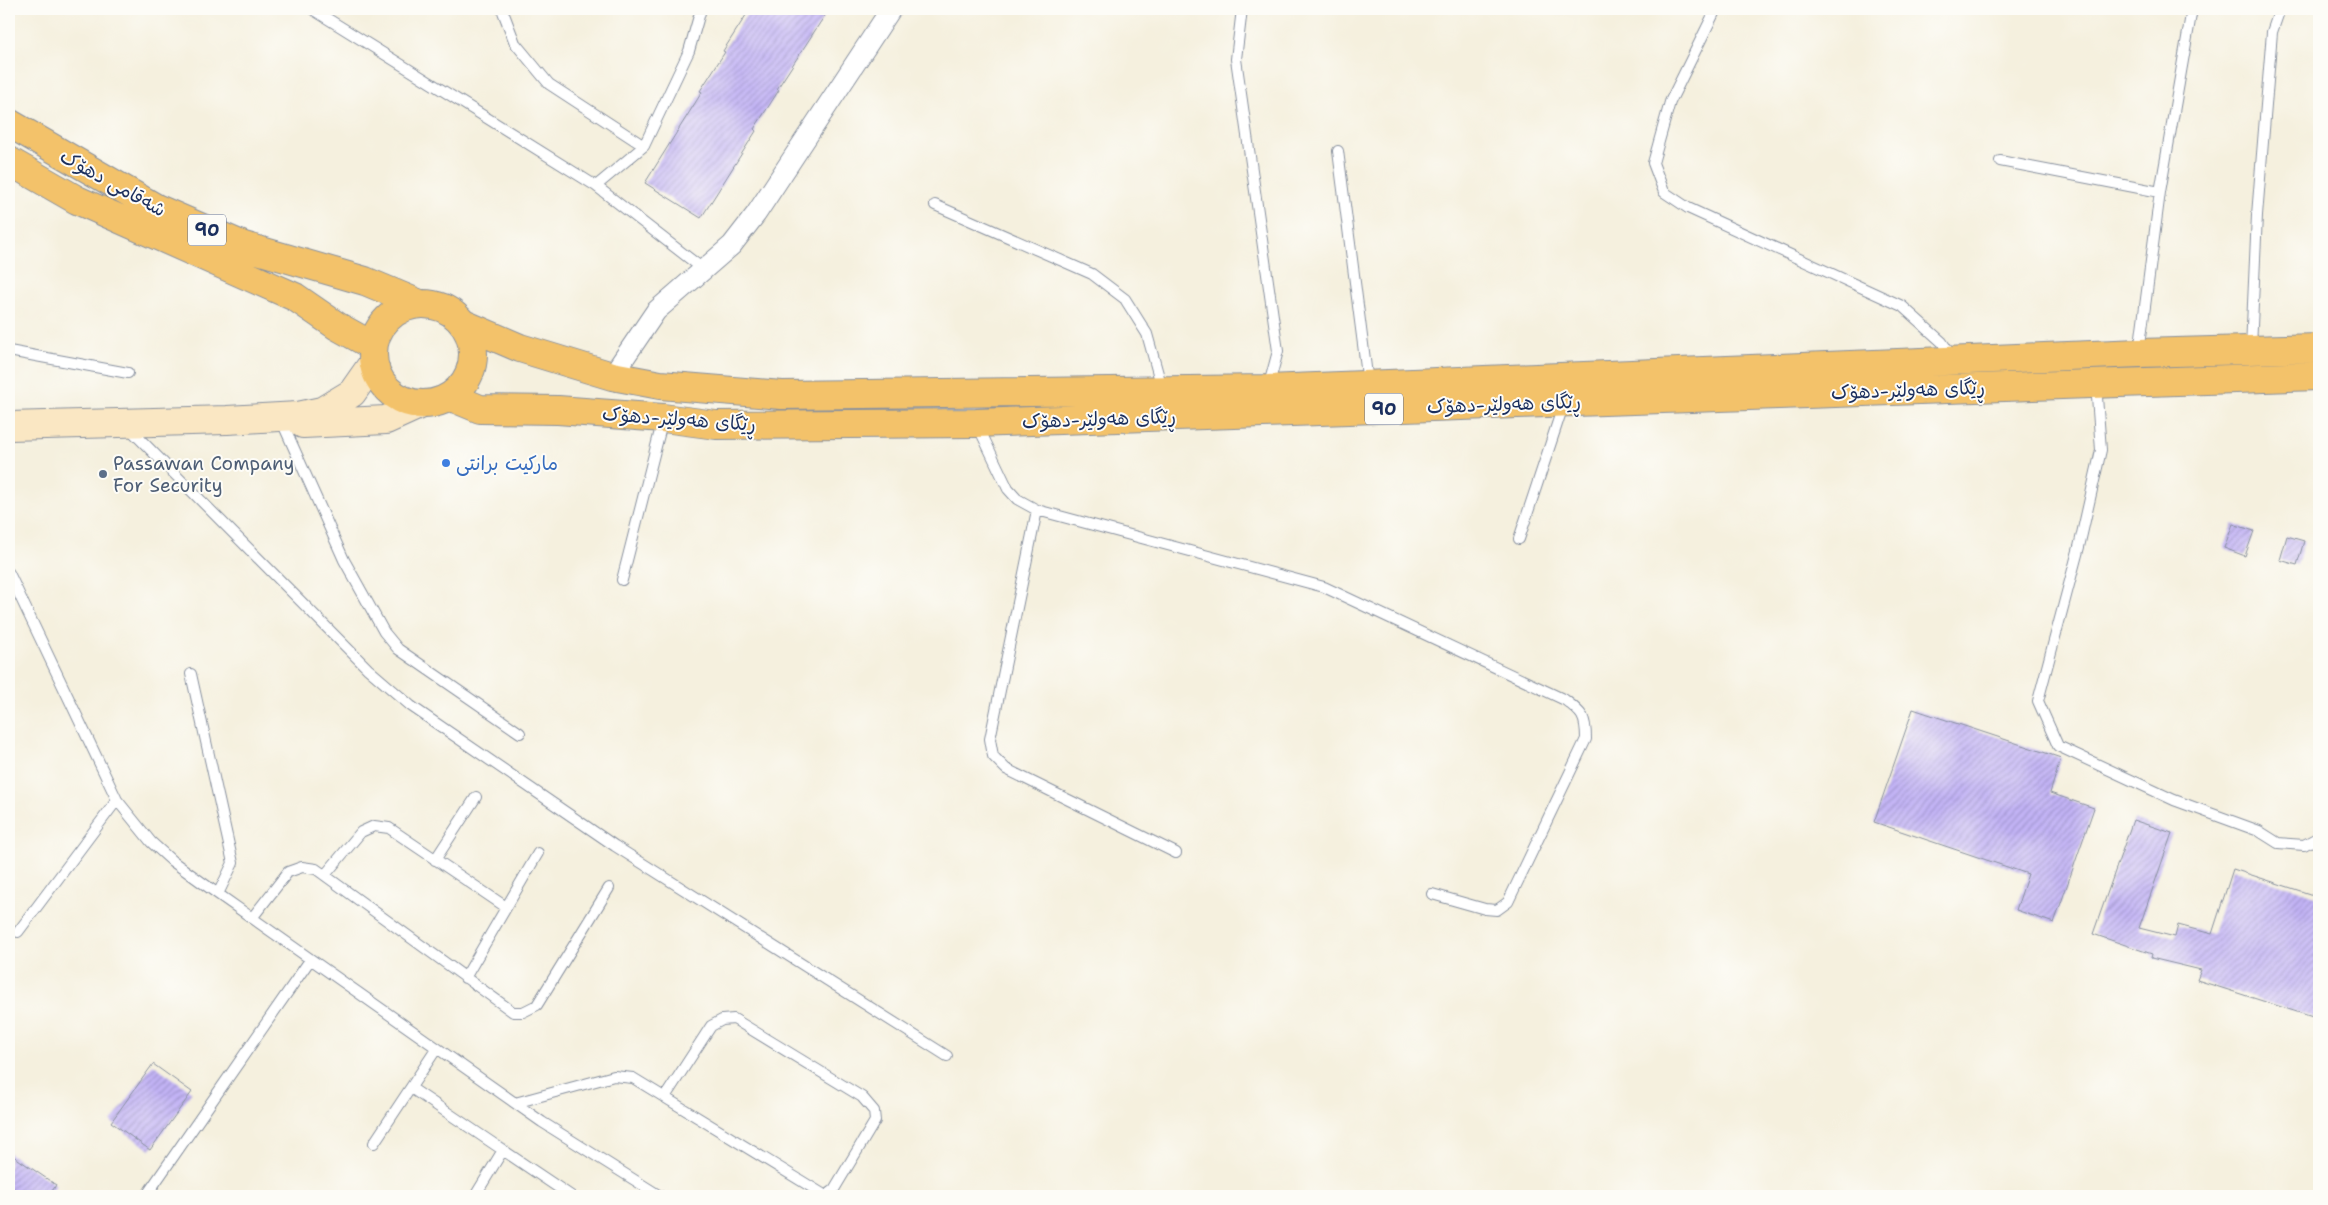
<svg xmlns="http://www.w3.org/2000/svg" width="2328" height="1205" viewBox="0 0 2328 1205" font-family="'Shantell Sans','Playpen Sans Arabic',sans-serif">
<defs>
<pattern id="building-hatch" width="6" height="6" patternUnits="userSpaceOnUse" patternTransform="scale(1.25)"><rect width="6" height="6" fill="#c2b3f5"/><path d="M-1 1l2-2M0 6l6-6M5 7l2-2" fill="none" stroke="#9d92ca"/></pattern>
</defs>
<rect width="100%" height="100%" fill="#fdfcf7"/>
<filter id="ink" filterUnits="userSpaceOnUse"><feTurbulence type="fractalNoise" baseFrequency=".02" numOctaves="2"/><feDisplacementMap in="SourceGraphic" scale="10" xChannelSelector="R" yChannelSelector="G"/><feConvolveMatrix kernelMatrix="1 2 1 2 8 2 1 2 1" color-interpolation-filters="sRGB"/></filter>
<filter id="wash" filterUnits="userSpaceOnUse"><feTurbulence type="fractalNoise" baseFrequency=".0096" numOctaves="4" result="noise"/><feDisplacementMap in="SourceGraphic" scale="20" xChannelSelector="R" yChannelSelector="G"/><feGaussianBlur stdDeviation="1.12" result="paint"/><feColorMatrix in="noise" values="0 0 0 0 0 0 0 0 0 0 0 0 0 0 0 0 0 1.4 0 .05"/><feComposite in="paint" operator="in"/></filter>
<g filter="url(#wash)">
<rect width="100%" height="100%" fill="#f5f0de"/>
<g id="blocks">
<path fill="url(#building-hatch)" d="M750 9H829L777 89 779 90 754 129 756 131 701 218 645 183 702 92 700 91 725 52 723 51Z
M2233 524 2254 531 2245 556 2224 548Z
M2287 536 2304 541 2297 565 2280 560Z
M1913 709 2061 758 2050 793 2094 808 2054 923 2016 910 2028 874 1874 822Z
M2133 820 2172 833 2139 928 2175 937 2178 925 2212 934 2233 869 2319 897V1019L2197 980 2201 970 2151 958 2152 954 2093 934Z
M153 1064 192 1092 150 1150 111 1122Z
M9 1153 56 1185 49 1196H9Z"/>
</g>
</g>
<g filter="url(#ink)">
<use href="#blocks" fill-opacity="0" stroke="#88909e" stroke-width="1"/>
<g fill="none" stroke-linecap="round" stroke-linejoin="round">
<g stroke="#88909e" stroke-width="12">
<path id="lane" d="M312 9 596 186 703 269
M502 9 515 43 549 84 644 146
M1242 9 1236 59 1278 351 1268 388
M1716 9 1670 102 1653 163 1664 192 1688 208 1902 306 1942 342 1952 357
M1338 151 1368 383
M2000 161 2160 192
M596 186 644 146 689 51 701 9
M935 205 1092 274 1125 299 1147 334 1162 388
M2251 348 2257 215 2272 32 2280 9
M9 351 128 373
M2139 352 2160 192 2192 9
M2096 384 2101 450 2079 547 2038 701 2058 746 2174 800 2259 831 2278 843 2304 845 2319 837
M283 424 344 560 384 632 398 649 520 733
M127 426 368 669 411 706 615 846 947 1056
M978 426 1008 489 1017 499 1037 510 1324 587 1565 700C1582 713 1586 716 1586 739L1508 902 1497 910 1485 909 1432 894
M1037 510 990 739 993 756 1006 769 1176 853
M1519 539 1564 403
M9 573 117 800 151 842 172 861 218 894 542 1122 660 1196
M622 580 663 419
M191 674 233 863 218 894
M435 860 476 797
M325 875 361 832 374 826 389 828 506 907
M252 918 288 872 302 867 316 869 513 1012H523L537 1005 609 888
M18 932 117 800
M465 978 538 853
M411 1088 571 1196
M515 1103 614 1076 633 1078 826 1196 833 1191 875 1121 874 1111 862 1097 734 1019 722 1020 711 1026 665 1097
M374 1143 437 1048
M146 1196 310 960
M475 1196 503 1150"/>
</g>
<g stroke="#88909e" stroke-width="22">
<path id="street" d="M612 376 656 311 732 245 756 214 891 9"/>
</g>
<g stroke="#88909e" stroke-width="30">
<path id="secondary" d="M303 424 386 420 419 405
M9 426 227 420 298 416 322 411 352 393 373 363"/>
</g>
<g stroke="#88909e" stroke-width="30">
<path id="highway" d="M9 123 156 208 244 246 365 281 420 304
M9 161 77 200 295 297 337 326 373 346
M373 354a50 50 0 1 1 100 0a50 50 0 1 1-100 0Z
M464 324 520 348 612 376 660 385 782 395 1268 389 2139 353 2319 348
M451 397 480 409 558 410 663 418 716 425 976 423 2319 376"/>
</g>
<use href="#lane" stroke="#fff" stroke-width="10"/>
<use href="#street" stroke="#fff" stroke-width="20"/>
<use href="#secondary" stroke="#fae7c3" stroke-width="28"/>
<use href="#highway" stroke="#f3c26a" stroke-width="28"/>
</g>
</g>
<circle fill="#3f7fe0" stroke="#fdfcf7" stroke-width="2" cx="446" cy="463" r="5"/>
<circle fill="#5c6f8a" stroke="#fdfcf7" stroke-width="2" cx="103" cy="474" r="5"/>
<g text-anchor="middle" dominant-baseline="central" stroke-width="4" stroke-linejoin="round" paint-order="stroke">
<g fill="#fdfcf7" stroke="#5f6c8c" stroke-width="1">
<rect x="188" y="214.5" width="38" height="31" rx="4"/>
<rect x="1365" y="393.5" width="38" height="31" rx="4"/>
</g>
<g font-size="18" font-weight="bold" fill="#1b2f5e">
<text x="207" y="230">90</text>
<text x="1384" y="409">90</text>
</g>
<g font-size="19" fill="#1b2f5e" stroke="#fdfcf7">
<text transform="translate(113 183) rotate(29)">شەقامی دهۆک</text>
<text transform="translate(1908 390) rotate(-2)">ڕێگای هەولێر-دهۆک</text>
<text transform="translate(1504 404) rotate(-2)">ڕێگای هەولێر-دهۆک</text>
<text transform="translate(679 419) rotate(4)">ڕێگای هەولێر-دهۆک</text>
<text transform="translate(1099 419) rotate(-2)">ڕێگای هەولێر-دهۆک</text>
</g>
<g font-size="19" fill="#4e5e75" stroke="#fdfcf7" text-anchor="start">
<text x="113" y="463">Passawan Company<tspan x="113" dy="22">For Security</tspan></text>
</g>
<g font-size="19" fill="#366cbe" stroke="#fdfcf7" text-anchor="start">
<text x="456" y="463">مارکیت برانتی</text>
</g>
</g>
<rect width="2328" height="1205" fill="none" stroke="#fdfcf7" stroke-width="30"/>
</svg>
